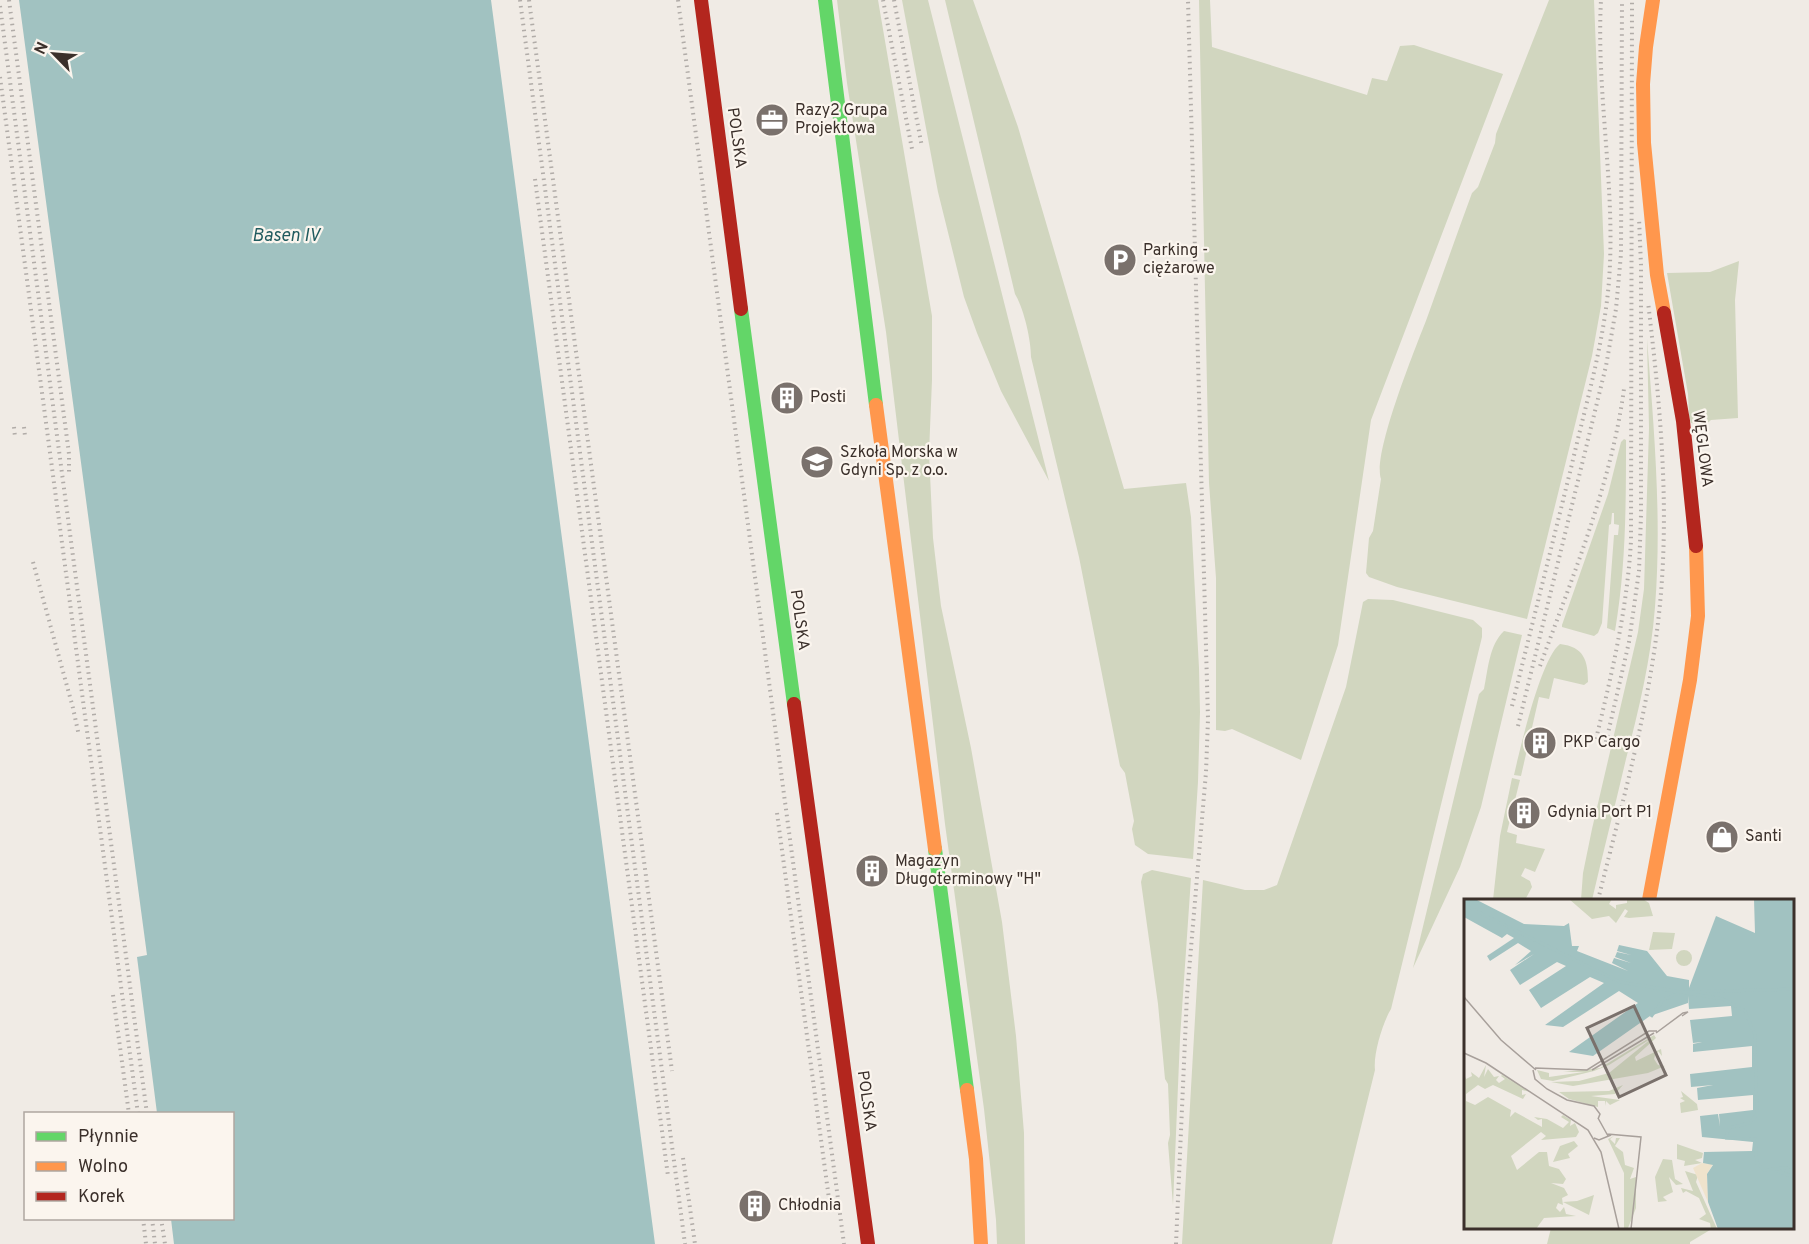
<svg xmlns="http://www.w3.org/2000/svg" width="1809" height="1244" viewBox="0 0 1809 1244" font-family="Overpass,sans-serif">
<rect width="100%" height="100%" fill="#f0ebe5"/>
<path fill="#d1d6bf" d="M837 0H878L932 316V380L929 453 933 538 941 606 971 748 1002 922 1016 1036 1024 1133 1025 1244H997L996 1220 984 1109 945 824 886 332 847 83Z
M902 0H928L1049 481 1001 391 977 333 964 297 938 192Z
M945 0H973L1018 127 1124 489 1186 483 1191 517 1199 668 1200 712 1198 782 1193 859 1148 854 1135 845 1132 829 1134 821 1125 773 1120 766 1079 557 1031 357C1031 340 1024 309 1015 294Z
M1199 0H1210L1212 47 1367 95 1372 78 1387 81 1400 46 1414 45 1503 74 1371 420 1338 645 1301 760 1232 729 1225 731 1216 730V578L1209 483Z
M1549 0H1594L1604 254 1601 306 1592 356 1527 619 1397 587 1369 577 1366 573 1369 538 1373 531 1381 479C1372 454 1416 347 1427 318 1442 276 1457 234 1472 193L1478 187 1495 143 1496 134Z
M1739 261 1735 300 1738 418 1711 420 1705 425 1691 423 1689 416 1688 394 1667 273 1710 272Z
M1647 339C1654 429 1662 518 1655 607 1651 659 1639 709 1626 759 1615 806 1603 853 1592 900H1581L1583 873 1592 829 1638 632 1644 589 1649 428Z
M1624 439 1626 440C1626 505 1626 566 1615 631L1607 628 1614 535H1618L1619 525 1614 524V513H1612L1611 524 1609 525 1602 623 1598 633 1594 636 1562 627V625L1608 494 1621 442Z
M1368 599 1393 600 1473 620 1482 628V637L1391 1009C1383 1022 1373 1054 1375 1070L1332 1244H1182L1203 880 1245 890H1264L1277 885 1346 687 1363 602Z
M1504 631 1522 635 1481 807 1460 867 1413 968 1479 694 1484 689C1488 670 1489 645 1504 631Z
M1560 644C1584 647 1588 660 1588 682L1584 685 1554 678 1549 699 1539 697 1521 776 1514 775C1520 749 1541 658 1560 644Z
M1512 778 1520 780 1507 832 1517 835 1516 843 1545 849 1535 872 1525 868 1521 876 1530 881 1532 887 1525 900H1493L1500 836Z
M1152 870 1191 878 1180 1038 1173 1205 1168 1143 1170 1135 1168 1084 1165 1079 1158 1004 1141 882 1143 874Z
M1551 1228H1710V1230L1690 1242V1244H1547Z"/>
<path fill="#a1c2c1" d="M19 0H491L655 1244H174L171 1219 232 1218V1114L157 1113 137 957 147 955Z"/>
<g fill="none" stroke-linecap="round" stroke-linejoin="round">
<path stroke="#63d668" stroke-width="14" d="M825 0 876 405
M741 309 794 704
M935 849 967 1090"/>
<path stroke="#ff974d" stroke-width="14" d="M1653 0 1646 47 1643 84 1644 143 1657 275 1664 313
M876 405 935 849
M1649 900 1690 680 1698 616 1696 546
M967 1090 976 1159 981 1244"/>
<path stroke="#b3261e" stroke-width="14" d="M701 0 741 309
M1664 313 1683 421 1696 546
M794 704 868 1244"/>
<path stroke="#b1aca8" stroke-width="4" stroke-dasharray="1.5 4.5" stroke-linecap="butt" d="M9 0 69 454V474
M520 0 685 1244
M529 0 672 1071
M678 0 844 1244
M883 0 912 149
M894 0 922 147
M0 6 147 1114
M0 77 138 1114
M535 179 668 1176
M14 427 15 437
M24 427 25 436
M33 562 73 708 79 736
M1540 666C1573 575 1611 485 1624 389
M1512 706C1532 625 1552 545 1572 464 1586 403 1604 343 1609 281 1616 187 1596 94 1601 0
M1518 726 1606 366 1616 309 1621 254 1622 0
M1596 739C1612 673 1627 610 1631 541L1632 0
M1606 742 1629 642 1639 571 1641 515V265L1639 218
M777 813 829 1199
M1598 900C1624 795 1655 689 1662 579 1668 486 1659 395 1648 302
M113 995 129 1114
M683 1158 695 1244
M143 1218 146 1244
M152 1218 155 1244
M161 1218 165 1244
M1176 1244 1187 995 1206 772 1208 719 1188 0"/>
</g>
<defs>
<g id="office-disc" transform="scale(1.725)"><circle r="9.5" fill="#7a716c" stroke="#fbf5ee"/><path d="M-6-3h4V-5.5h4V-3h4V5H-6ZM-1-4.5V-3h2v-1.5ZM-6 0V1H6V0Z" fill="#fff"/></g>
<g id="parking-disc" transform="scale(1.725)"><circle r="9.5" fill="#7a716c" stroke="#fbf5ee"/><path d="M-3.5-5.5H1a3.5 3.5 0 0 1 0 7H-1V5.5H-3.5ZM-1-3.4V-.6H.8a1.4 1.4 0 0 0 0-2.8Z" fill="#fff"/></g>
<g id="building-disc" transform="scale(1.725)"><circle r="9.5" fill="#7a716c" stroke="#fbf5ee"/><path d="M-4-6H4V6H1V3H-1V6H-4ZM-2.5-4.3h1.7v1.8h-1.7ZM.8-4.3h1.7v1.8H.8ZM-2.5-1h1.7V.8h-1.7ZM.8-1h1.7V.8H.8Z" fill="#fff"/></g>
<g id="school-disc" transform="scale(1.725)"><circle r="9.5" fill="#7a716c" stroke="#fbf5ee"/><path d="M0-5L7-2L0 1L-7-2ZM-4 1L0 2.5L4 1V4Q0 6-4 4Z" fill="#fff"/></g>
<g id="shop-disc" transform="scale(1.725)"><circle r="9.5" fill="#7a716c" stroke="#fbf5ee"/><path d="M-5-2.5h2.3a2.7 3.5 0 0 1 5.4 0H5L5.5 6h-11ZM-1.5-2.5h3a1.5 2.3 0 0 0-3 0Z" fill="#fff"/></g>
</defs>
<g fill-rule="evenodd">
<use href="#office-disc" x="772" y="120"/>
<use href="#parking-disc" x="1120" y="260"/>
<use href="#building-disc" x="787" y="398"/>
<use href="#school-disc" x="817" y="462"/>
<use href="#building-disc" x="1540" y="743"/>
<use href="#building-disc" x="1524" y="813"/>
<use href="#shop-disc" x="1722" y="837"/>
<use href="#building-disc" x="872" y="871"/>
<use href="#building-disc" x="755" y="1206"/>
</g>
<g text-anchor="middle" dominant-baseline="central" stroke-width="4.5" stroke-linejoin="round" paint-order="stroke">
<g font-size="16" fill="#3b302b" stroke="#fbf5ee" text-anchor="start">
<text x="795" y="111">Razy2 Grupa<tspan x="795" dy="18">Projektowa</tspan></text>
<text x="1143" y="251">Parking -<tspan x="1143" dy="18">ciężarowe</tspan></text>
<text x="810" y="398">Posti</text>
<text x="840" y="453">Szkoła Morska w<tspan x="840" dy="18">Gdyni Sp. z o.o.</tspan></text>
<text x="1563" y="743">PKP Cargo</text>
<text x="1547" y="813">Gdynia Port P1</text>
<text x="1745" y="837">Santi</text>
<text x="895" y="862">Magazyn<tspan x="895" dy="18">Długoterminowy "H"</tspan></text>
<text x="778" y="1206">Chłodnia</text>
</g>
<g font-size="16" fill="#3b302b" stroke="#fbf5ee">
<text transform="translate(736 138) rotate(82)">POLSKA</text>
<text transform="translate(1702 449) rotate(83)">WĘGLOWA</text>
<text transform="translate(799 620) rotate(82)">POLSKA</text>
<text transform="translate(866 1101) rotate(82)">POLSKA</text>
</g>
<g font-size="18" font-style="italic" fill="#1f5a5e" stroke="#fbf5ee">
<text x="286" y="236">Basen IV</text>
</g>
</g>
<g transform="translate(1464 899)">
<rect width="330" height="330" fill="#f0ebe5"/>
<path d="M105 0H148L145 5 152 10V6L163 4V0H179L185 4 189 17 165 19 160 18 164 12 161 10 152 24 145 17 128 20ZM189 33 211 34 208 50 185 51ZM212 59a8 8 0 1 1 16 0a8 8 0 1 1-16 0ZM190 136 192 139 171 158 172 162 197 150 198 157 194 152 193 158 192 153 190 160 194 166 201 167 184 174 109 187 87 183 115 182 145 174 188 139 145 166 130 172 89 182 77 180 73 171 85 174V178L120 173H99L136 169ZM22 165 67 193 58 191V196L62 195 59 200 29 186 21 190 14 186 2 195V202L11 206 24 198 47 211 46 218 51 213 78 228V220L74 221 70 218 83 220 99 229 105 223 97 218 99 216 107 221 106 227 111 224 115 233 112 238 77 241 82 237 77 233 47 257 53 271 75 253H83L85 267 95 270 102 280 99 285 87 284 100 289 104 296 98 299 99 306 94 304 92 309 96 313 100 308 102 315 112 317 80 319 72 330H0V175L2 180 8 177 7 173 15 179 22 166 20 178 24 170 30 178 35 177 32 181 35 184 41 180 37 177 38 176 52 185ZM159 186 151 195 127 197 156 201 146 206 142 202 141 207V202H134V208L105 200 95 193 145 192ZM217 192 233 205 234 211 217 214 216 204 221 202 216 199 219 198ZM150 237 146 240 151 245 152 239H156L151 247 159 253 161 266 170 269 166 280 172 278V309L164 329H160V274L144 240ZM110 242 114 247 104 255 106 259 89 263 96 247ZM213 245 239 254 238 259 231 261 238 264 220 267 221 262 213 260ZM199 260 208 261 211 280 219 285 212 286 205 278 209 293 199 298 203 302 194 303 191 278ZM221 272 234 276 232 283 253 330H247L246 324 235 320 242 315 235 299 222 292 219 294 217 289 229 292ZM130 296 125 316 99 303 113 302Z" fill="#d1d6bf"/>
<path d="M238 264 249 265 243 275 244 303 229 269Z" fill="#efe3cc"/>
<path d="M0 0H11L60 25 100 27 105 24 108 47H115L113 52 164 72 148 64 150 59 167 64 151 58 153 53 167 56 153 52 155 46 183 52 203 77 225 81V89L252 17 291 34 290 0H330V330H254L244 303 243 275 249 266 239 264 240 253 288 252 289 243 238 238 236 217 254 215 256 227 255 215 289 211V196L234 201 233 189 249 186 227 188 226 175 288 168V147L229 153V145L238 143 229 144 226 121 268 117 267 107 225 110 224 97V104L186 117 129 157 105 153 174 104 155 92 99 128 81 126 140 84 126 78 77 109 65 91 102 67 93 63 56 86 46 71 70 55 51 66 67 52 54 44 26 62 23 57 50 39 43 35 38 39 0 18Z" fill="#a1c2c1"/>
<path fill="none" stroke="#a1c2c1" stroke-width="3" d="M0 6 156 83 259 100 281 112 291 136 293 215 286 224 265 229 261 240M220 93 330 90M187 118 199 101 215 94M261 239 291 240 293 264 300 271 330 268M313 272 330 278"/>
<path fill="none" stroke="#a8a09b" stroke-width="1.5" d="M0 98 37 141 72 171M192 134 219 114 224 113 218 117M0 154 22 164 124 231 137 253 155 330M71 169 123 171 185 132H193M69 171 71 180 83 190 103 201 130 207 136 215 134 220M128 171 190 134M134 219 144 237M143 235 177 238 167 330M130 239 135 241 147 236"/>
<path fill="#7a716c" fill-opacity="0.15" stroke="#7a716c" stroke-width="3" d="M170 107 202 176 155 198 123 129Z"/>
<rect width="330" height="330" fill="none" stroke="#3b302b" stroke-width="3"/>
</g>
<rect x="24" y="1112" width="210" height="108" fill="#fbf5ee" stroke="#aea6a0" stroke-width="1.5"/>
<rect x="36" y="1132" width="30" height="9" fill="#63d668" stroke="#aea6a0" stroke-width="1.5"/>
<text x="78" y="1142" font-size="18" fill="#3b302b">Płynnie</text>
<rect x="36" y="1162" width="30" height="9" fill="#ff974d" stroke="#aea6a0" stroke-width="1.5"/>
<text x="78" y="1172" font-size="18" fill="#3b302b">Wolno</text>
<rect x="36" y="1192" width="30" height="9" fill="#b3261e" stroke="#aea6a0" stroke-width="1.5"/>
<text x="78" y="1202" font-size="18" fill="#3b302b">Korek</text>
<g transform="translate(54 54) rotate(295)" stroke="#fbf5ee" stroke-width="4.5" paint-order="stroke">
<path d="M0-4.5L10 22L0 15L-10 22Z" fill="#3b302b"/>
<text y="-9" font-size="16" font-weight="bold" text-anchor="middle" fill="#3b302b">N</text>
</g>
</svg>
